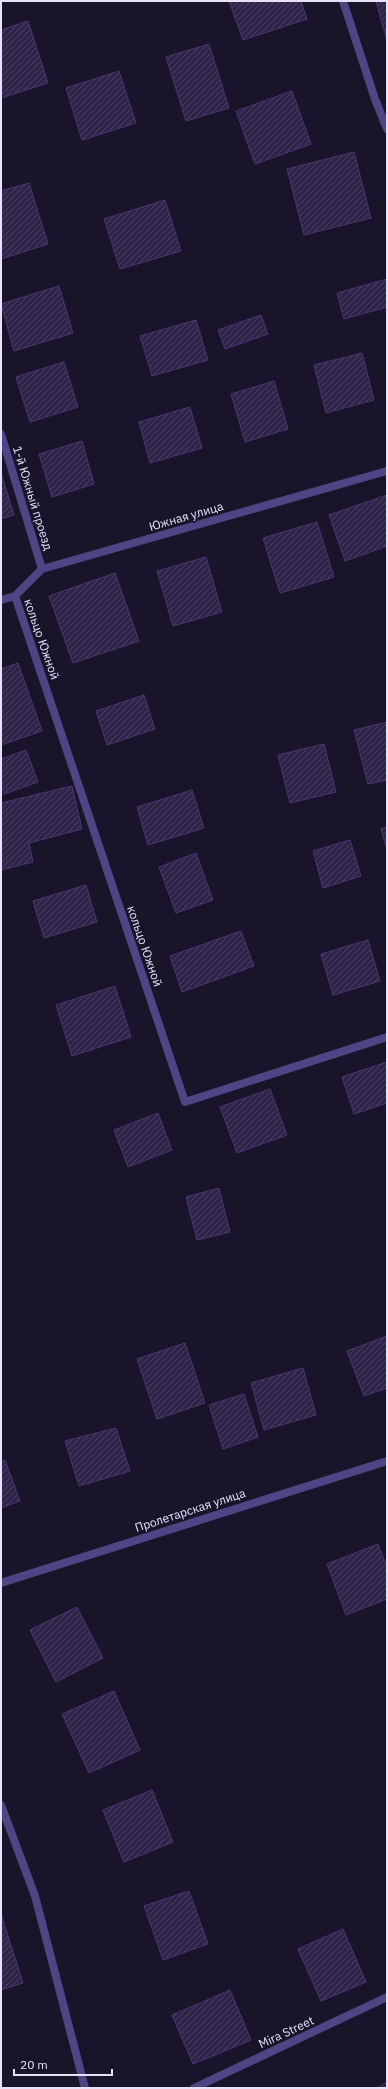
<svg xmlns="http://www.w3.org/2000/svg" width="388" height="2089" viewBox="0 0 388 2089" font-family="'IBM Plex Sans',sans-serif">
<defs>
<pattern id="building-hatch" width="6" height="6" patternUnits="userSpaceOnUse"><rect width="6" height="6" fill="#2e2349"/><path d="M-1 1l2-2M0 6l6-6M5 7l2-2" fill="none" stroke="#4c4364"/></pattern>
</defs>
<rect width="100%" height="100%" fill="#1a142a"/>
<path fill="url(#building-hatch)" stroke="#493772" d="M229 1H301L307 19 243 40Z
M376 1H387V41Z
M28 21 48 83 1 98V30Z
M209 44 229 108 186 121 166 57Z
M119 71 136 123 82 140 66 88Z
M292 91 311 144 255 164 236 111Z
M354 152 371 218 304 235 287 169Z
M29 183 48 244 1 259V191Z
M165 200 181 251 120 269 104 219Z
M387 279V307L344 319 337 293Z
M59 286 73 333 14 351 1 304Z
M261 315 268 334 225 349 218 330Z
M196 320 208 360 152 376 140 336Z
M362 353 374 400 326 413 314 365Z
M64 362 78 407 30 422 16 377Z
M274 381 288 429 245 442 231 394Z
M190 407 202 448 150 463 139 422Z
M82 441 94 484 52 497 39 454Z
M1 473 14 515 1 519Z
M387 495V546L345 561 329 515Z
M317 522 334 577 280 593 263 538Z
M206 557 222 612 173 626 157 571Z
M115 573 139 641 73 663 49 596Z
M18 663 42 731 1 745V669Z
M144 695 155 729 107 745 96 711Z
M387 722V780L368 784 354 730Z
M324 744 336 792 290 803 278 755Z
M26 750 38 782 1 795V759Z
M72 786 82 829 29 843 33 862 1 870V803Z
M192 790 204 828 148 845 137 807Z
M387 827V849L381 829Z
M350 840 361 876 323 888 313 851Z
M196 853 213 900 176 913 159 867Z
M86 885 97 922 44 938 33 901Z
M241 931 254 966 182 992 170 956Z
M368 940 380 981 333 995 321 954Z
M115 986 131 1037 72 1056 56 1005Z
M387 1062V1103L354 1114 342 1077Z
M270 1089 287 1135 237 1153 220 1107Z
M158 1113 172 1150 128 1167 114 1130Z
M219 1188 230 1232 197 1240 186 1197Z
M387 1336V1388L364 1396 347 1351Z
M185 1343 205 1403 157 1419 137 1359Z
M303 1368 316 1415 264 1430 251 1383Z
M244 1394 258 1437 223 1449 209 1405Z
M116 1428 130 1471 79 1486 65 1441Z
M5 1460 20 1501 1 1508V1462Z
M378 1544 387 1567V1599L346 1615 327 1564Z
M77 1607 103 1658 56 1682 30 1630Z
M114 1691 140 1750 89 1773 62 1714Z
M152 1790 173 1842 124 1862 103 1810Z
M189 1891 208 1944 163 1960 144 1906Z
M1 1914 23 1983 1 1990Z
M343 1929 366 1982 321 2001 298 1949Z
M230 1990 251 2040 193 2064 172 2015Z
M387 2082V2088H378Z"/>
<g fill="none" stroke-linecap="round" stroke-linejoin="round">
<path stroke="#4d4584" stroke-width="8" d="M343 1 375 99 387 129
M1 434 42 569
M15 596 185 1102 387 1037
M1 600 15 596 42 569 387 471
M1 1583 387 1461
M1 1805 35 1896 85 2088
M194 2088 387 1997"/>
</g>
<g text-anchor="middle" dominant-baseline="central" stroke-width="3.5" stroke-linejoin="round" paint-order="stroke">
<g font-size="12" fill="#e7e1fc" stroke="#1a142a">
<text transform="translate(33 498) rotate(73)">1-й Южный проезд</text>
<text transform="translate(186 516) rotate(-16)">Южная улица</text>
<text transform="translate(42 639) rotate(71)">кольцо Южной</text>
<text transform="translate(145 946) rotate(71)">кольцо Южной</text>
<text transform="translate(190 1510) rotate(-18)">Пролетарская улица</text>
<text transform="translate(286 2032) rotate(-25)">Mira Street</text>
</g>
</g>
<rect width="388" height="2089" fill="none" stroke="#e7e1fc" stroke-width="4"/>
<path d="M14 2069v6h98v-6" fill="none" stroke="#e7e1fc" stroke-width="2"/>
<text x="20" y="2069" font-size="12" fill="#e7e1fc" stroke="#1a142a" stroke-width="3" paint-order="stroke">20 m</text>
</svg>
